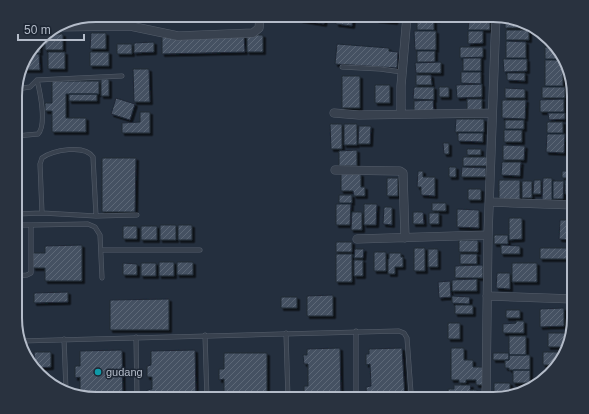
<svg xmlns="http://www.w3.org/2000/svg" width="589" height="414" viewBox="0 0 589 414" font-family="Helvetica,sans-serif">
<defs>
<pattern id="building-hatch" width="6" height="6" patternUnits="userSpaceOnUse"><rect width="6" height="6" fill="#455162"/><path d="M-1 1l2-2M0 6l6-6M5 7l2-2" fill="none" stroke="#5d6877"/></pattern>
<filter id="shadow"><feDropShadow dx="2.5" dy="2.5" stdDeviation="0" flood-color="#0009"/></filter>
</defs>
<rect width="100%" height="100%" fill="#242f3e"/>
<path fill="url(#building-hatch)" stroke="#1f2835" filter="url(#shadow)" d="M470 15H491V17L470 18Z
M377 16H396L395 22 376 20Z
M418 16H438V20L418 19Z
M301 17H325L324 24 300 20Z
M336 17H353L352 26 336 24Z
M505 18 526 25V28H505Z
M475 19 490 20V30H468L469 20H475Z
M417 21H434V30H417Z
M506 30H529V40H506Z
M414 31H436V50H415Z
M468 31H483V43L468 44Z
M91 33H106V49H90Z
M45 34H63V50H45Z
M544 34 554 46H544Z
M247 35H263V52H247Z
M244 36 245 52 162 54V37Z
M40 38V53H28Z
M506 41 526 42V58H506Z
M154 42V52L134 53V43Z
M117 44H132V54H117Z
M337 44 389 48V51L398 52 397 68 335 64Z
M460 47H483V57L460 58Z
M545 47 555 48 565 59H545Z
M417 51H435V62H417Z
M48 52H65V69H48Z
M90 52H109V66H90Z
M27 54H39L40 70H25V57Z
M463 58H481V71H463Z
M503 59H527V71L504 72Z
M545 60H563V86H545Z
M441 62V73H416L415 63Z
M133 69H149L150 102H134Z
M461 72H481V84L461 83Z
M507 73H525V81L507 80Z
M416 75H431L432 85H416Z
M342 76H360V108H342Z
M101 79H109V96H101Z
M52 81H99V94H66V118H86V132H52V111H45V103H52Z
M482 84V97L457 98 456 85Z
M375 85H390V103H375Z
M414 87H434V100L413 99Z
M439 87H449V97H439Z
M542 87H565V98H542Z
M505 88 525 89V98H505Z
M69 94H97V101H69Z
M116 98 135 104 130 120 111 114Z
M467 99H482V111H467Z
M564 99V112H540V100Z
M433 100 434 112H414V101Z
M502 100H526L525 119 502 118Z
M140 112H150V133H122V123L140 122Z
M548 113H565V119L549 120Z
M456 119H484V132H455Z
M505 120H524V129H505Z
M547 122H563V133H547Z
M330 124H342V149H331Z
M344 124H357V145H344Z
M359 126H371L370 144H358Z
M504 130H522V142H504Z
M458 133H483V142L458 141Z
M547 134H565L564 153 546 152Z
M443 143H449V154H444Z
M503 145 525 146 524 160H503Z
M467 149H481V155H467Z
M357 150V166H339V151Z
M463 157H488V166H463Z
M102 158H136L135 212H102Z
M502 162H521L520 176 501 175Z
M449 167H456V177H449Z
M462 167 486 168V177H461Z
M418 171H423V177H435V196L421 195V187H417Z
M562 171H573V178H562Z
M341 174H361V187H365V196H354L353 191H341Z
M387 178H398V196H387Z
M543 178H552V200H542Z
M499 180H520V200H499Z
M534 180H541V194H533Z
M565 180H573V194H565Z
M522 181H532V198H522Z
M553 181H564L563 199H553Z
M468 189H481V200H468Z
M339 195H352V203H339Z
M432 203H446V211H432Z
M336 204H351L350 225H336Z
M364 204H377L376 225H364Z
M384 207H392V225L383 224Z
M457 209 479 210V228L457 227Z
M352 212H362V230H351Z
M413 212H423L424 224H413Z
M429 213H439V224H429Z
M509 218H522V239L509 240Z
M560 220H572L571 240 559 239Z
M160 225H176V240H160Z
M178 225H192V240H178Z
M123 226H137V239H123Z
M141 226H157V240H141Z
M494 235H508V244H494Z
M459 240H478V252H459Z
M336 242H352V252H336Z
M82 245V281H45V268H33V253H45V246Z
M501 245 520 246V254H501Z
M414 248H425V271H414Z
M540 248H567V259H540Z
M355 249H364L363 258H354Z
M428 249H438V267H428Z
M569 250H574V292H568Z
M374 252H386V271H374Z
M389 253H401V257H403V267H395V274H388V259H389Z
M336 254H352V282H336Z
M460 254H477V264H460Z
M354 260H363V276H354Z
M159 262H174V276H159Z
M177 262H193V275H177Z
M123 263 137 264V275H123Z
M141 263H156V276H141Z
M512 263H537V282H512Z
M483 265V278H455V266Z
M497 273H510V289L496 288Z
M477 279V291H452V280Z
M450 281 451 297 439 298 438 282Z
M68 292V302L34 303V293Z
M333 295V316H307V296Z
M452 296 470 297 469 304 452 303Z
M281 297H297V308H281Z
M169 299V330H110V300Z
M455 305H473V314H455Z
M564 308V326L540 327V309Z
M506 310H520V318H506Z
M516 321H524V333H503V324L516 323Z
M448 323H460V339H448Z
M548 333H569L565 347H548Z
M509 336H526V355H509Z
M340 348 341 399H308V397H304V386H308V364H304L303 355H307V349Z
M402 348 405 399H371V398H367L366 387 371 386 370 364 366 365V354H369V349Z
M451 348H464V360H473V367H486L484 385H476V380H466V383H459V380H451Z
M122 350 123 399H91L76 393V391H80V377L75 378V366H80V351Z
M195 350 196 399H148L147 390 152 389V377H147V366L151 365V351Z
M34 352H51V367L35 368Z
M543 352H563L558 365H543Z
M224 353H267V399H220L219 393H224V379L219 380V369H224Z
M493 353H509V360H493Z
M509 355H530V370H509V368H505V360H509Z
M545 368H556L544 378Z
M513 370H530V383H513Z
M494 383H510V395L494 396Z
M454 385H471L470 390H477V399H448V389H454Z"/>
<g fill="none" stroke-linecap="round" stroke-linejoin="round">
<g stroke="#565f6c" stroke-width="5">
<path id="lane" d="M342 67 380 69 402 72
M37 80 122 76
M16 136 38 134C47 125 40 92 37 80L30 87 16 89
M42 213 40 164 42 158C53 150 85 144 93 157L96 216
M16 214 42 213 96 216 137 215
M31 225 88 224 95 227 100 235 102 278
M101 250H200
M16 276 27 275 31 273V225H16
M356 331V399
M286 333 288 399
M205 335 207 399
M136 337 137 399
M64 339 66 390
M20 341 399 331 404 333 407 338 411 393"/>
</g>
<g stroke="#565f6c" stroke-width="9">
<path id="street" d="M57 27 130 26 178 36 253 33 259 28 260 18
M334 113 359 115 492 113
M401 114V86L407 16
M335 170 400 171 403 173 405 238
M490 202 574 205
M357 239 488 235
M487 296 574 299
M486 399 488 235 496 15"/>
</g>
<use href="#lane" stroke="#38414e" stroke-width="4"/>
<use href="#street" stroke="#38414e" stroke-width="8"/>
</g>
<circle fill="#0f9aa8" stroke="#1d2633" stroke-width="1.5" cx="98" cy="372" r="4"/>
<g text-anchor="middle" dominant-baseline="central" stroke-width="3" stroke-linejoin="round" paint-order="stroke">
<g font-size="11" fill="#b4bcc9" stroke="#1d2633" text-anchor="start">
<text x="106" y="372">gudang</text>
</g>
</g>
<path d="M0 0H589V414H0ZM96 22H493A74 74 0 0 1 567 96V318A74 74 0 0 1 493 392H96A74 74 0 0 1 22 318V96A74 74 0 0 1 96 22Z" fill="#29323f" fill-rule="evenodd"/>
<path fill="none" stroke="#b4bcc9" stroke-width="2" d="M96 22H493A74 74 0 0 1 567 96V318A74 74 0 0 1 493 392H96A74 74 0 0 1 22 318V96A74 74 0 0 1 96 22Z"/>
<path d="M18 34v6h66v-6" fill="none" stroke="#b4bcc9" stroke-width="2"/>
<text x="24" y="34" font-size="12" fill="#b4bcc9" stroke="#1d2633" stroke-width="3" paint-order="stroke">50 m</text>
</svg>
